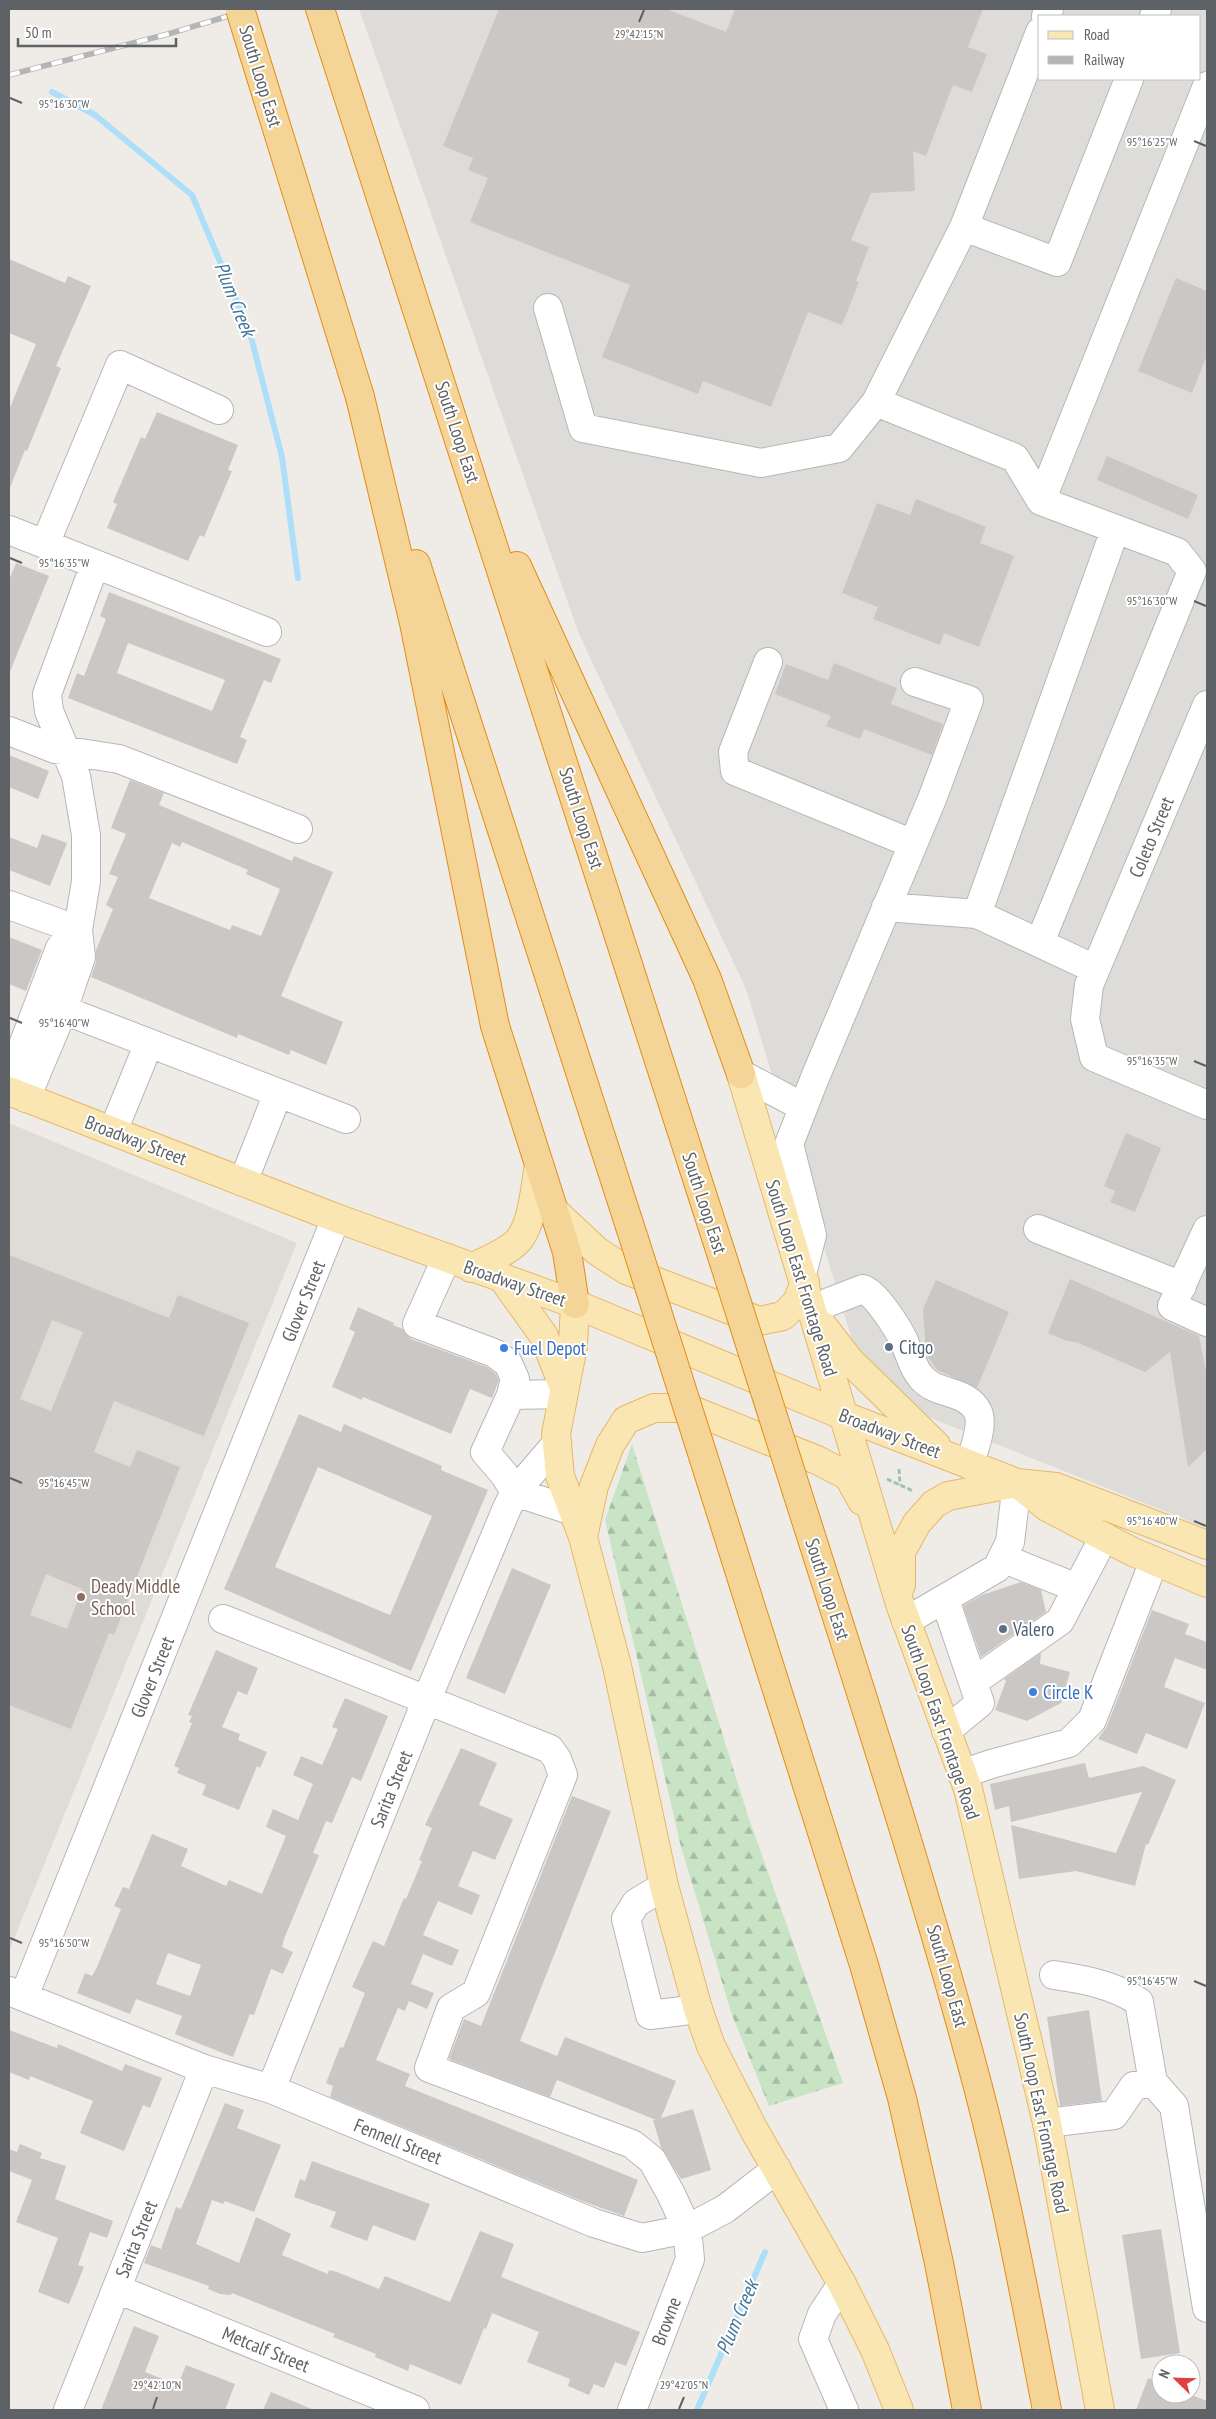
<svg xmlns="http://www.w3.org/2000/svg" width="1216" height="2419" viewBox="0 0 1216 2419" font-family="'PT Sans Narrow',sans-serif">
<defs>
<pattern id="forest-firs" width="22" height="20" patternUnits="userSpaceOnUse" patternTransform="scale(1.25)"><rect width="22" height="20" fill="#c8e4c5"/><path d="M5 1l3.5 6h-7zM16 11l3.5 6h-7z" fill="#a6bca4"/></pattern>
</defs>
<rect width="100%" height="100%" fill="#efece7"/>
<path fill="#dedcd9" fill-rule="evenodd" d="M359 9H1207V1528L868 1393 746 989 579 634ZM1040 16H1200V79H1040Z"/>
<path fill="#dfdbd5" d="M9 1123 297 1243 9 1951Z"/>
<path fill="url(#forest-firs)" d="M632 1444 748 1816 843 2083 769 2106 732 2015 681 1847 605 1520Z"/>
<g fill="none" stroke-linecap="round" stroke-linejoin="round">
<path stroke="#addff8" stroke-width="6" d="M52 92 95 115 192 195 250 333 282 457 298 578
M697 2410 765 2252"/>
</g>
<path fill="#cbc7c4" fill-rule="evenodd" d="M499 9H666L726 32 735 9H983L968 47 987 54 972 92 953 85 926 156 913 151 915 191 871 193 851 240 869 247 856 281 859 282 842 325 808 312 771 407 703 381 698 394 602 357 630 285 470 222 488 178 468 170 473 158 443 146Z
M9 259 65 283 68 276 91 286 56 366 61 368 27 451 25 450 9 490V410L36 344 9 333Z
M1176 278 1207 291V355L1192 393 1138 371Z
M157 412 238 445 228 470 232 471 204 537 200 535 188 561 107 528 117 504 113 502 141 437 145 439Z
M1107 456 1198 495 1188 519 1097 480Z
M916 499 986 527 980 543 1014 556 979 647 944 633 940 645 873 619 878 607 842 593 877 503 910 515Z
M16 563 49 576 9 674V580Z
M109 592 281 659 271 683 264 680 240 737 247 740 237 764 68 698 77 673 84 676 106 619 100 616ZM128 643 225 680 212 711 117 673Z
M834 663 897 688 891 704 943 724 932 755 864 729 860 739 826 726 831 716 775 694 786 664 828 680Z
M9 755 49 771 38 799 9 787Z
M130 780 164 793 159 805 292 861 294 856 333 872 281 996 343 1022 326 1065 291 1050 289 1055 238 1034 237 1038 91 977 96 962V950L113 909 106 905 118 877 109 874 126 834 111 828ZM182 842 248 870 246 874 280 889 261 936 232 925 230 930 149 898 172 843 180 847Z
M42 834 67 843 50 886 9 870V837L37 848Z
M9 937 42 950 26 991 9 984Z
M1126 1133 1161 1148 1135 1212 1110 1202 1115 1191 1104 1186Z
M9 1255 169 1318 178 1295 249 1323 204 1436 114 1401 94 1452 130 1467 137 1450 180 1467 114 1635 109 1633 71 1729 9 1705ZM52 1320 83 1332 51 1411 20 1399ZM46 1574 82 1589 67 1629 30 1615Z
M1070 1279 1199 1336 1207 1376V1449L1188 1467 1170 1352 1145 1372 1076 1342 1067 1341 1048 1333Z
M936 1280 1009 1312 977 1388 937 1370 926 1354 923 1309Z
M358 1307 394 1323 393 1325 403 1329 411 1339 487 1367 495 1373 499 1380 492 1398 470 1389 451 1434 363 1397 362 1400 332 1387 355 1332 349 1329Z
M299 1414 341 1432 344 1424 442 1466 441 1470 488 1490 411 1671 224 1589ZM318 1467 432 1516 390 1615 275 1567Z
M512 1568 551 1585 505 1694 466 1678Z
M1021 1582 1041 1590 1046 1612 981 1657 963 1606 982 1595Z
M1152 1610 1189 1624 1185 1634 1207 1642V1670L1175 1658 1164 1687 1205 1703 1187 1749 1146 1733 1137 1754 1098 1739 1107 1726Z
M216 1650 258 1668 247 1695 238 1691 222 1727 240 1734 238 1740 267 1752 260 1768 257 1766 239 1810 202 1795 206 1785 177 1773 179 1768 174 1766 192 1723 189 1722 192 1716 188 1715Z
M1041 1653 1040 1664 1070 1672 1061 1703 1027 1721 995 1710 1006 1681 1004 1679Z
M345 1698 388 1716 361 1781 352 1777 332 1823 326 1821 313 1853 319 1855 284 1939 282 1947 293 1952 283 1974 271 1969 254 2015 250 2014 233 2057 175 2034 182 2016 136 1999 130 2014 77 1993 85 1973 92 1976 97 1967 121 1909 114 1906 123 1887 129 1889 152 1834 188 1849 181 1866 226 1886 229 1880 262 1894 286 1836 266 1827 273 1809 298 1820 313 1784 293 1775 301 1756 322 1765 338 1729 332 1727ZM168 1953 201 1965 190 1996 156 1984Z
M461 1748 497 1763 479 1805 513 1819 495 1860 473 1851 458 1886 480 1895 472 1915 438 1901 423 1935 459 1950 452 1966 423 1954 411 1984 434 1993 427 2009 409 2001 405 2011 398 2008 376 2060 410 2074 405 2086 638 2180 624 2216 582 2201 330 2097 333 2086 326 2083 340 2047 343 2048 365 1993 352 1987 373 1941 384 1946 404 1898 406 1899 422 1861 419 1860 432 1828 425 1825Z
M1085 1763 1089 1778 1143 1766 1176 1780 1148 1845 1146 1844 1135 1886 1076 1871 1019 1879 1011 1825 1116 1853 1142 1792 1011 1822 1009 1806 995 1810 990 1784Z
M572 1796 611 1811 520 2041 557 2056 565 2037 676 2081 661 2118 693 2109 711 2170 681 2179 661 2147 653 2120H656L557 2080 550 2097 449 2059 464 2019 481 2026Z
M1089 2010 1102 2101 1060 2106 1047 2017Z
M9 2030 57 2048 58 2044 122 2071 125 2064 162 2078 150 2108 143 2105 124 2151 80 2133 93 2101 30 2076 29 2080 9 2072Z
M225 2103 244 2110 237 2128 281 2145 254 2212 225 2201 223 2204 212 2200 196 2244 239 2263 256 2217 291 2234 282 2255 328 2274 329 2270 337 2272 379 2289 385 2276 450 2302 480 2231 514 2244 501 2277 640 2332 626 2366 615 2362 604 2388 594 2384 589 2395 568 2386 570 2379 527 2362 539 2332 492 2313 486 2329 484 2328 461 2385 410 2364 408 2371 375 2357 376 2354 333 2337 335 2334 232 2293 231 2295 220 2294 208 2289 209 2286 144 2263 151 2245 161 2249 176 2207 181 2209Z
M20 2144 42 2153 40 2158 66 2166 55 2199 113 2221 107 2238 90 2232 78 2265 84 2267 69 2304 38 2292 58 2238 16 2222 32 2180 9 2171V2149L17 2152Z
M312 2161 430 2204 415 2241 373 2225 367 2241 330 2227 336 2212 294 2197 300 2179 305 2181Z
M1161 2229 1180 2353 1141 2359 1122 2235Z
M134 2326 159 2336 145 2372 178 2385 186 2365 235 2384 225 2410H101Z
M1148 2378 1161 2383V2394H1189L1207 2401V2410H1136Z
M271 2392 314 2410H263Z"/>
<g fill="none" stroke-linecap="round" stroke-linejoin="round">
<g stroke="#b4b7ba" stroke-width="30">
<path id="minor" d="M1046 16 1049 9
M1154 16 1157 9
M964 227 1057 262 1129 79
M548 308 583 428 761 463 839 448 876 402 964 227 1040 32
M876 402 1015 458 1041 501 1177 552 1192 571 1040 942
M1041 501 1207 86
M9 530 267 632
M45 544 120 365 219 410
M768 662 733 752 735 771 913 844
M1207 705 1089 985 1085 1019 1094 1057 1207 1105
M9 731 55 749 119 759 298 829
M9 905 78 930
M886 907 977 914 1095 969
M977 914 1115 530
M40 1001 346 1119
M741 1074 803 1107
M9 1082 60 948 78 930
M26 1098 63 1010 81 957 78 930 86 881V835L76 776 49 711 47 694 95 564
M113 1131 149 1043
M243 1182 278 1093
M1038 1229 1182 1286
M1207 1230 1172 1306 1207 1322
M446 1259 417 1324 494 1353 508 1363 515 1379 511 1395 485 1452 504 1474 515 1492
M802 1274 812 1235 789 1144 814 1080 932 799 969 700 915 682
M813 1312 829 1302 863 1289C875 1292 897 1327 903 1339 909 1351 912 1367 921 1377 936 1396 967 1389 978 1412 984 1426 973 1451 970 1465
M511 1395 563 1394
M515 1492 573 1511
M1002 1558 1077 1588
M945 1600 980 1703 946 1731
M223 1619 550 1749 557 1759 563 1775 476 1993 451 2008 429 2068 632 2144 652 2160 671 2194 687 2229 690 2259 632 2410
M906 1621 997 1568 1010 1542 1017 1483
M973 1682 1060 1621 1104 1537
M962 1774 991 1764 1069 1743 1092 1720 1154 1561
M664 1886 636 1903 626 1919 650 2015 698 2009
M1054 1975C1082 1979 1115 1985 1139 2002L1153 2082 1174 2106 1207 2308
M9 1991 204 2069 271 2089 594 2223 642 2238 687 2229 725 2209 777 2169
M24 1996 336 1218
M271 2089 427 1699 507 1508 515 1492 557 1443
M1047 2123 1114 2115 1134 2086 1153 2082
M842 2284 822 2314 813 2339 844 2410
M117 2289 415 2410
M68 2410 204 2069"/>
</g>
<g stroke="#e7b768" stroke-width="30">
<path id="major" d="M741 1074 900 1604 968 1789 1047 2123 1100 2410
M9 1091 336 1218 575 1304 842 1415 1017 1483 1056 1487 1207 1545
M553 1210 597 1251 626 1270 759 1321 783 1316 797 1302 805 1282
M471 1268C485 1261 513 1250 521 1237 533 1219 535 1187 539 1165
M503 1279 544 1336 564 1388
M575 1304 573 1346 556 1434 560 1476 583 1537 617 1666 664 1886 698 2009 711 2046 753 2128 842 2284 875 2350 899 2410
M823 1326 850 1361 936 1445
M1017 1483 1047 1507 1133 1552 1207 1583
M583 1537 594 1486 610 1445 626 1420 654 1408H687L817 1460 848 1476 862 1501
M901 1585V1552L917 1523 934 1504 948 1496 1017 1483"/>
</g>
<g stroke="#e38d12" stroke-width="30">
<path id="highway" d="M320 9 730 1281
M360 397 414 623 495 1026 567 1252 575 1304
M416 564 634 1239
M517 566 707 979 741 1074
M704 1459 864 1965 902 2098 939 2263 967 2410
M797 1492C860 1690 925 1887 978 2087 1006 2194 1026 2302 1047 2410"/>
</g>
<path stroke="#9ec5a6" stroke-width="3" stroke-dasharray="5 2.5" stroke-linecap="butt" d="M899 1469 900 1485
M887 1479 913 1491"/>
<use href="#minor" stroke="#fff" stroke-width="28"/>
<use href="#major" stroke="#f9e6b2" stroke-width="28"/>
<use href="#highway" stroke="#f5d498" stroke-width="28"/>
<g stroke="#b4b5b6" stroke-width="5.5">
<path id="rail" d="M9 75 168 34 252 9"/>
</g>
<use href="#rail" stroke="#fff" stroke-width="4" stroke-dasharray="11" stroke-linecap="butt"/>
<g stroke="#e38d12" stroke-width="30" stroke-linecap="butt">
<path id="highway-bridge" d="M240 9 360 397
M634 1239 704 1459
M730 1281 797 1492"/>
</g>
<use href="#highway-bridge" stroke="#f5d498" stroke-width="28"/>
</g>
<path fill="none" stroke="#5e6266" stroke-width="2" d="M639 22 644 10M10 98 22 103M1194 141 1206 146M10 558 22 563M1194 601 1206 606M10 1018 22 1023M1194 1061 1206 1066M10 1478 22 1483M1194 1521 1206 1526M10 1938 22 1943M1194 1981 1206 1986M153 2409 157 2397M679 2409 684 2397"/>
<g fill="#5c6f8a" stroke="#fff" stroke-width="2">
<circle cx="889" cy="1347" r="5"/>
<circle cx="1003" cy="1629" r="5"/>
</g>
<g fill="#3f7fe0" stroke="#fff" stroke-width="2">
<circle cx="504" cy="1348" r="5"/>
<circle cx="1033" cy="1692" r="5"/>
</g>
<circle fill="#8d6e63" stroke="#fff" stroke-width="2" cx="81" cy="1597" r="5"/>
<g text-anchor="middle" dominant-baseline="central" stroke-width="4" stroke-linejoin="round" paint-order="stroke">
<g font-size="19" fill="#5e6266" stroke="#fff">
<text transform="translate(261 76) rotate(73)">South Loop East</text>
<text transform="translate(458 432) rotate(72)">South Loop East</text>
<text transform="translate(582 818) rotate(72)">South Loop East</text>
<text transform="translate(1151 837) rotate(-67)">Coleto Street</text>
<text transform="translate(136 1140) rotate(21)">Broadway Street</text>
<text transform="translate(705 1203) rotate(72)">South Loop East</text>
<text transform="translate(802 1278) rotate(73)">South Loop East Frontage Road</text>
<text transform="translate(515 1283) rotate(19)">Broadway Street</text>
<text transform="translate(303 1301) rotate(-68)">Glover Street</text>
<text transform="translate(890 1433) rotate(21)">Broadway Street</text>
<text transform="translate(828 1589) rotate(72)">South Loop East</text>
<text transform="translate(152 1677) rotate(-68)">Glover Street</text>
<text transform="translate(941 1722) rotate(71)">South Loop East Frontage Road</text>
<text transform="translate(391 1789) rotate(-68)">Sarita Street</text>
<text transform="translate(948 1976) rotate(74)">South Loop East</text>
<text transform="translate(1042 2113) rotate(78)">South Loop East Frontage Road</text>
<text transform="translate(398 2141) rotate(22)">Fennell Street</text>
<text transform="translate(136 2239) rotate(-68)">Sarita Street</text>
<text transform="translate(666 2321) rotate(-69)">Browne</text>
<text transform="translate(266 2349) rotate(22)">Metcalf Street</text>
</g>
<g font-size="19" fill="#4e5e75" stroke="#fff" text-anchor="start">
<text x="899" y="1347">Citgo</text>
<text x="1013" y="1629">Valero</text>
</g>
<g font-size="19" fill="#366cbe" stroke="#fff" text-anchor="start">
<text x="514" y="1348">Fuel Depot</text>
<text x="1043" y="1692">Circle K</text>
</g>
<g font-size="19" fill="#785e54" stroke="#fff" text-anchor="start">
<text x="91" y="1586">Deady Middle<tspan x="91" dy="22">School</tspan></text>
</g>
<g font-size="20" font-style="italic" fill="#447699" stroke="#fff">
<text transform="translate(235 299) rotate(68)">Plum Creek</text>
<text transform="translate(737 2317) rotate(-67)">Plum Creek</text>
</g>
</g>
<g font-size="12" text-anchor="middle" fill="#5e6266" stroke="#fff" stroke-width="4" stroke-linejoin="round" paint-order="stroke">
<text x="639" y="38">29°42'15"N</text>
<text x="64" y="108">95°16'30"W</text>
<text x="1152" y="146">95°16'25"W</text>
<text x="64" y="567">95°16'35"W</text>
<text x="1152" y="605">95°16'30"W</text>
<text x="64" y="1027">95°16'40"W</text>
<text x="1152" y="1065">95°16'35"W</text>
<text x="64" y="1487">95°16'45"W</text>
<text x="1152" y="1525">95°16'40"W</text>
<text x="64" y="1947">95°16'50"W</text>
<text x="1152" y="1985">95°16'45"W</text>
<text x="157" y="2389">29°42'10"N</text>
<text x="684" y="2389">29°42'05"N</text>
</g>
<rect width="1216" height="2419" fill="none" stroke="#5e6266" stroke-width="20"/>
<rect x="1038" y="15" width="162" height="65" fill="#ffffff" stroke="#bfc0c2"/>
<rect x="1048" y="31" width="25" height="8" fill="#f9e6b2" stroke="#bfc0c2"/>
<text x="1084" y="40" font-size="15" fill="#5e6266">Road</text>
<rect x="1048" y="56" width="25" height="8" fill="#b4b5b6" stroke="#bfc0c2"/>
<text x="1084" y="65" font-size="15" fill="#5e6266">Railway</text>
<g transform="translate(1176 2379) rotate(293)"><circle r="24" fill="#ffffff" stroke="#bfc0c2"/>
<path d="M0-4L9 19L0 12L-9 19Z" fill="#dc4043"/>
<text y="-8" font-size="14" font-weight="bold" text-anchor="middle" fill="#5e6266">N</text>
</g>
<path d="M18 38v8h158v-8" fill="none" stroke="#5e6266" stroke-width="2.5"/>
<text x="25" y="38" font-size="15" fill="#5e6266" stroke="#ffffff" stroke-width="4" paint-order="stroke">50 m</text>
</svg>
